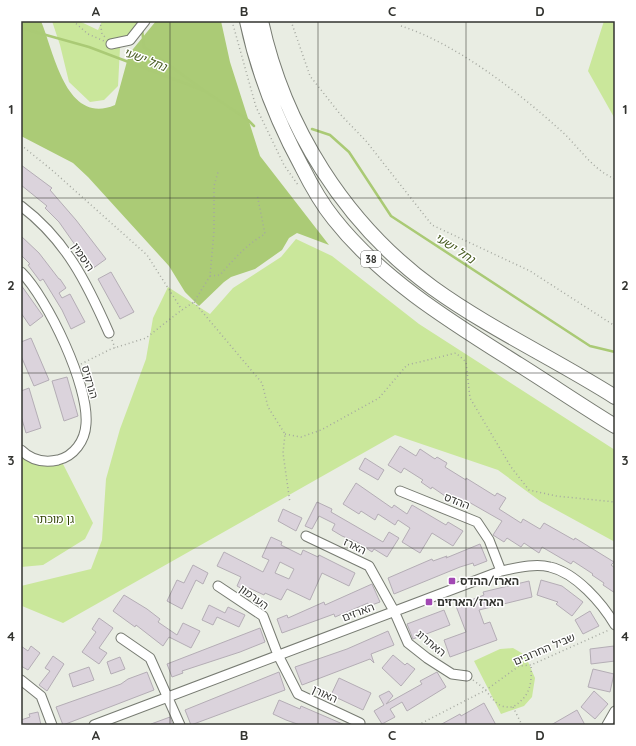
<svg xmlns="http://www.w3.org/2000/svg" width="636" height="746" viewBox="0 0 636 746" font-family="Quicksand,'Noto Sans Hebrew',sans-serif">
<rect width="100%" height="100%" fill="#e9ede3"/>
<path fill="#cae79b" d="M52 21H79L98 30 102 21H142L120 48 118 86 104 100 90 102 69 82 60 45Z
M604 21H615V119L588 71Z
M296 239 332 256 419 324 615 450V542L540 501 498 470 395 435 63 623 22 606 21 586 91 569 102 540 106 479 120 429 146 359 153 318 168 287 210 314 233 288 281 257Z
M21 454 34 463 63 464 93 523 85 539 43 565 21 567Z
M513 648 525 655 535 678 532 697 524 706 501 714 474 661 500 649Z"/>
<path fill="#abcb76" d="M21 21H41C54 52 66 126 115 105L129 54 156 21H221L230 62 260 156 329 245 297 233 289 238 282 250 255 269 231 277 224 282 199 306 185 292 169 266 88 177 73 163 21 136Z"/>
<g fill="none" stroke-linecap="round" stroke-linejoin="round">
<path stroke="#aaca75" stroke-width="2.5" d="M21 28 89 47 205 91 248 120 254 126
M142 29 144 47 202 89
M312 129 330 135 349 152 391 216 590 346 615 352"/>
</g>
<path fill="#dbd3dc" stroke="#b4adb5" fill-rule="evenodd" d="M21 165 52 188 50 190 76 220 106 259 92 269 59 222 45 208 47 206 21 185Z
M21 236 39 253 59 279H60L66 288 59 293 62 298 70 294 85 322 71 329 62 310 43 279 40 281 28 265 30 264 21 255Z
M111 272 134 312 120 319 98 279Z
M21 285 43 316 30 326 21 313Z
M31 338 49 380 34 386 21 356V342Z
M67 377 78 416 64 421 52 381Z
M29 388 41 428 26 433 21 416V391Z
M400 446 416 456 420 449 435 459 437 457 447 463 445 467 466 480V478L495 496 497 493 506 498 499 509 521 523 523 519 540 529 544 523 574 540 575 538 614 562 611 565 615 568V593L603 585 604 583 592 575 593 574 573 561 571 564 542 547 539 553 524 543 521 547 507 538 504 542 493 535 502 521 467 501 465 504 450 494 448 498 432 487 431 489 421 482 423 480 404 468 401 473 388 465Z
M365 458 384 470 378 480 359 469Z
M356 483 392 508 394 505 407 514 412 505 446 525 448 522 463 531 453 546 432 533 420 553 402 542 410 528 398 520 395 525 378 514 375 520 361 511 359 514 343 504Z
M317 502 332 509 331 512 383 542 389 532 399 538 387 557 374 549 372 552 357 542 342 536 332 530 335 524 319 516 312 529 305 526Z
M283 509 302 518 296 531 278 521Z
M271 537 282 542 281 545 301 555 303 550 318 557 319 555 355 573 349 586 322 573 310 600 287 589 281 600 265 593 264 595 249 588 248 592 237 586 241 577 217 566 224 552 263 572 269 560 262 557ZM280 562 294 569 289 579 275 573Z
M480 544 487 561 474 566 473 563 460 567 394 594 388 578 432 559 433 561 447 556 446 558Z
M193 565 208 573 203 584 196 580 182 609 167 601 177 580 184 583Z
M541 580 562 586 583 602 572 616 556 604 558 602 537 595Z
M529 581 532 597 479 610 484 624 490 622 497 640 450 657 444 640 466 632 456 606 484 595 483 592Z
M372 584 380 602 369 606 368 603 335 617 334 614 282 633 277 619 287 615 288 618 324 602 325 605Z
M124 595 147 609 160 619 158 622 177 635 183 623 200 631 191 648 169 637 163 646 136 625 135 627 113 611Z
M209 605 225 613 228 607 245 615 239 627 217 617 213 625 202 620Z
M444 610 450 625 413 639 407 624Z
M590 611 599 626 583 634 575 620Z
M99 618 113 628 99 648 107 653 99 664 82 652 96 632 92 629Z
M260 628 265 642 240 652 182 671 183 673 172 677 167 664Z
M388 631 394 645 371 654 374 663 370 659 302 685 295 667 347 649Z
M21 646 28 651 31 646 40 653 28 670 21 666Z
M614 646 615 661 591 664 590 649Z
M393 655 405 665 407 663 415 669 401 686 382 668Z
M53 656 64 664 47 691 39 685 50 671 45 668Z
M120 657 125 669 111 674 107 662Z
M89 667 94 680 73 687 69 674Z
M593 669 614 674 610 692 588 687Z
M147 672 154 690 63 725 56 707 121 684 128 679Z
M279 672 285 690 191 725 185 710Z
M437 672 446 687 407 711 402 702 390 709 395 717 382 724 374 711 384 705 379 696 389 691 393 696 386 704 422 684 420 681Z
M339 678 371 693 363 710 331 695Z
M594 691 608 704 595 719 581 707Z
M279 700 300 709 301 706 345 725H300L286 720 273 714Z
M484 703 496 725H440L460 714 461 716Z
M577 710 585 725H551Z
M38 712 41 725H21V720L30 717 29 714Z
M170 717 173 725H151V724Z"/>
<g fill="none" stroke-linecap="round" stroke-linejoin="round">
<g stroke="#777b72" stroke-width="11">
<path id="minor" d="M111 44 130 40 145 21
M21 206C66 240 87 283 109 333
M21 272C48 299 89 386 86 424 85 441 74 456 58 460 44 463 31 460 21 450
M400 491 477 522 489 540 501 571
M306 536 369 566 394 611 408 643 427 658 452 674 467 676
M218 586 263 616 278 655 298 694 360 723
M121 638 150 658 180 725
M21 680 41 696 52 725
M94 725 501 571C516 568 535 563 550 567 576 573 602 603 615 625
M607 725 615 711"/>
</g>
<g stroke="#777b72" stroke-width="16">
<path id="highway" d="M247 21C258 73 277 121 302 167 311 185 321 203 334 219 382 280 453 323 518 364 550 384 582 406 615 426
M261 21C284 127 345 224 433 288 490 329 555 359 615 397"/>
</g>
<path stroke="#a5a8a0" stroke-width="1.5" stroke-dasharray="1 3" stroke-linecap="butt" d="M73 21 88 34 104 41
M100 21 102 34 106 38
M232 21 256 107 284 165 298 185
M291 21 310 76 340 114 366 141 432 225 530 271 615 326
M401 26C455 43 517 91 559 129 578 145 591 169 615 179
M21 145 53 171 147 255 182 310
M210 276 220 275C233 260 247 244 265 234L257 194
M194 302 262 383 268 407 285 434 283 453 290 503
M112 340 115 348
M81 364 111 349 146 338 179 312 194 302 210 276 214 231V186L218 172
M285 434 301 437 321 430 379 398 407 365 456 353 466 362 470 398 511 467 529 490 556 496 615 502
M473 680C478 684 483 687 486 691 495 701 497 708 513 707 530 696 532 685 531 665
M513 707 522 725
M418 725 486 690 519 666 531 665 609 630"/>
<use href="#minor" stroke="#fff" stroke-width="9"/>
<use href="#highway" stroke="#fff" stroke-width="14"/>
</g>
<path fill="none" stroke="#333430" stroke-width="1" stroke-opacity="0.55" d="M170 21V725M318 21V725M466 21V725M21 198H615M21 373H615M21 548H615"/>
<g fill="#a248b3" stroke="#fff" stroke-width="1.5">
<rect x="448" y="577" width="8" height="8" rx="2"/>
<rect x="425" y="598" width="8" height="8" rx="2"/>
</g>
<g text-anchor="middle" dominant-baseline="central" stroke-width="3" stroke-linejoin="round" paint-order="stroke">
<rect fill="#fff" stroke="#70716e" stroke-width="1" x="361" y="251" width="20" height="16" rx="3"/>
<g font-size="10" font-weight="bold" fill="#333430">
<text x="371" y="259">38</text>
</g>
<g font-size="11" fill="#333430" stroke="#fff">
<text transform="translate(83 257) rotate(56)">היסמין</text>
<text transform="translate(90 382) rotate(74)">הנרקיס</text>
<text transform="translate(457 501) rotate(22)">ההדס</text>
<text transform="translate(355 546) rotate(26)">הארז</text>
<text transform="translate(254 597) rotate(36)">הערמון</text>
<text transform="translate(358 612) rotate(-21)">הארזים</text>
<text transform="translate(431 643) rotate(40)">האתרוג</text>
<text transform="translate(544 649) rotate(-23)">שביל החרובים</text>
<text transform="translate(325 694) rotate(25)">האורן</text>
</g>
<g font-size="11" fill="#304201" stroke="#fff">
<text x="54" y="519">גן מוכתר</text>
</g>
<g font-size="11" font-weight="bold" fill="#333430" stroke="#fff" text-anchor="start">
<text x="460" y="581">הארז/ההדס</text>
<text x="437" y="602">הארז/הארזים</text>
</g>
<g font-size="12" font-style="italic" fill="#485c21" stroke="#fff">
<text transform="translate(145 59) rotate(21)">נחל ישעי</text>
<text transform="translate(455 248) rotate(33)">נחל ישעי</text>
</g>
</g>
<rect width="636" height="746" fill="none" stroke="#ffffff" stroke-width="44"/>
<rect x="22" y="22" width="592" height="702" fill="none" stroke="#333430" stroke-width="1.5"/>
<g font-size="13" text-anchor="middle" font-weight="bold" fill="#333430">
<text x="96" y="16">A</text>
<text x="244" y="16">B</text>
<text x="392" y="16">C</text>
<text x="540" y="16">D</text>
<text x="11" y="114">1</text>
<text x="625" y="114">1</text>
<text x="11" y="290">2</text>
<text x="625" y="290">2</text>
<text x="11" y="465">3</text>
<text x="625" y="465">3</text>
<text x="11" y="641">4</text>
<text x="625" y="641">4</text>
<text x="96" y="740">A</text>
<text x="244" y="740">B</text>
<text x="392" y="740">C</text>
<text x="540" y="740">D</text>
</g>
</svg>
